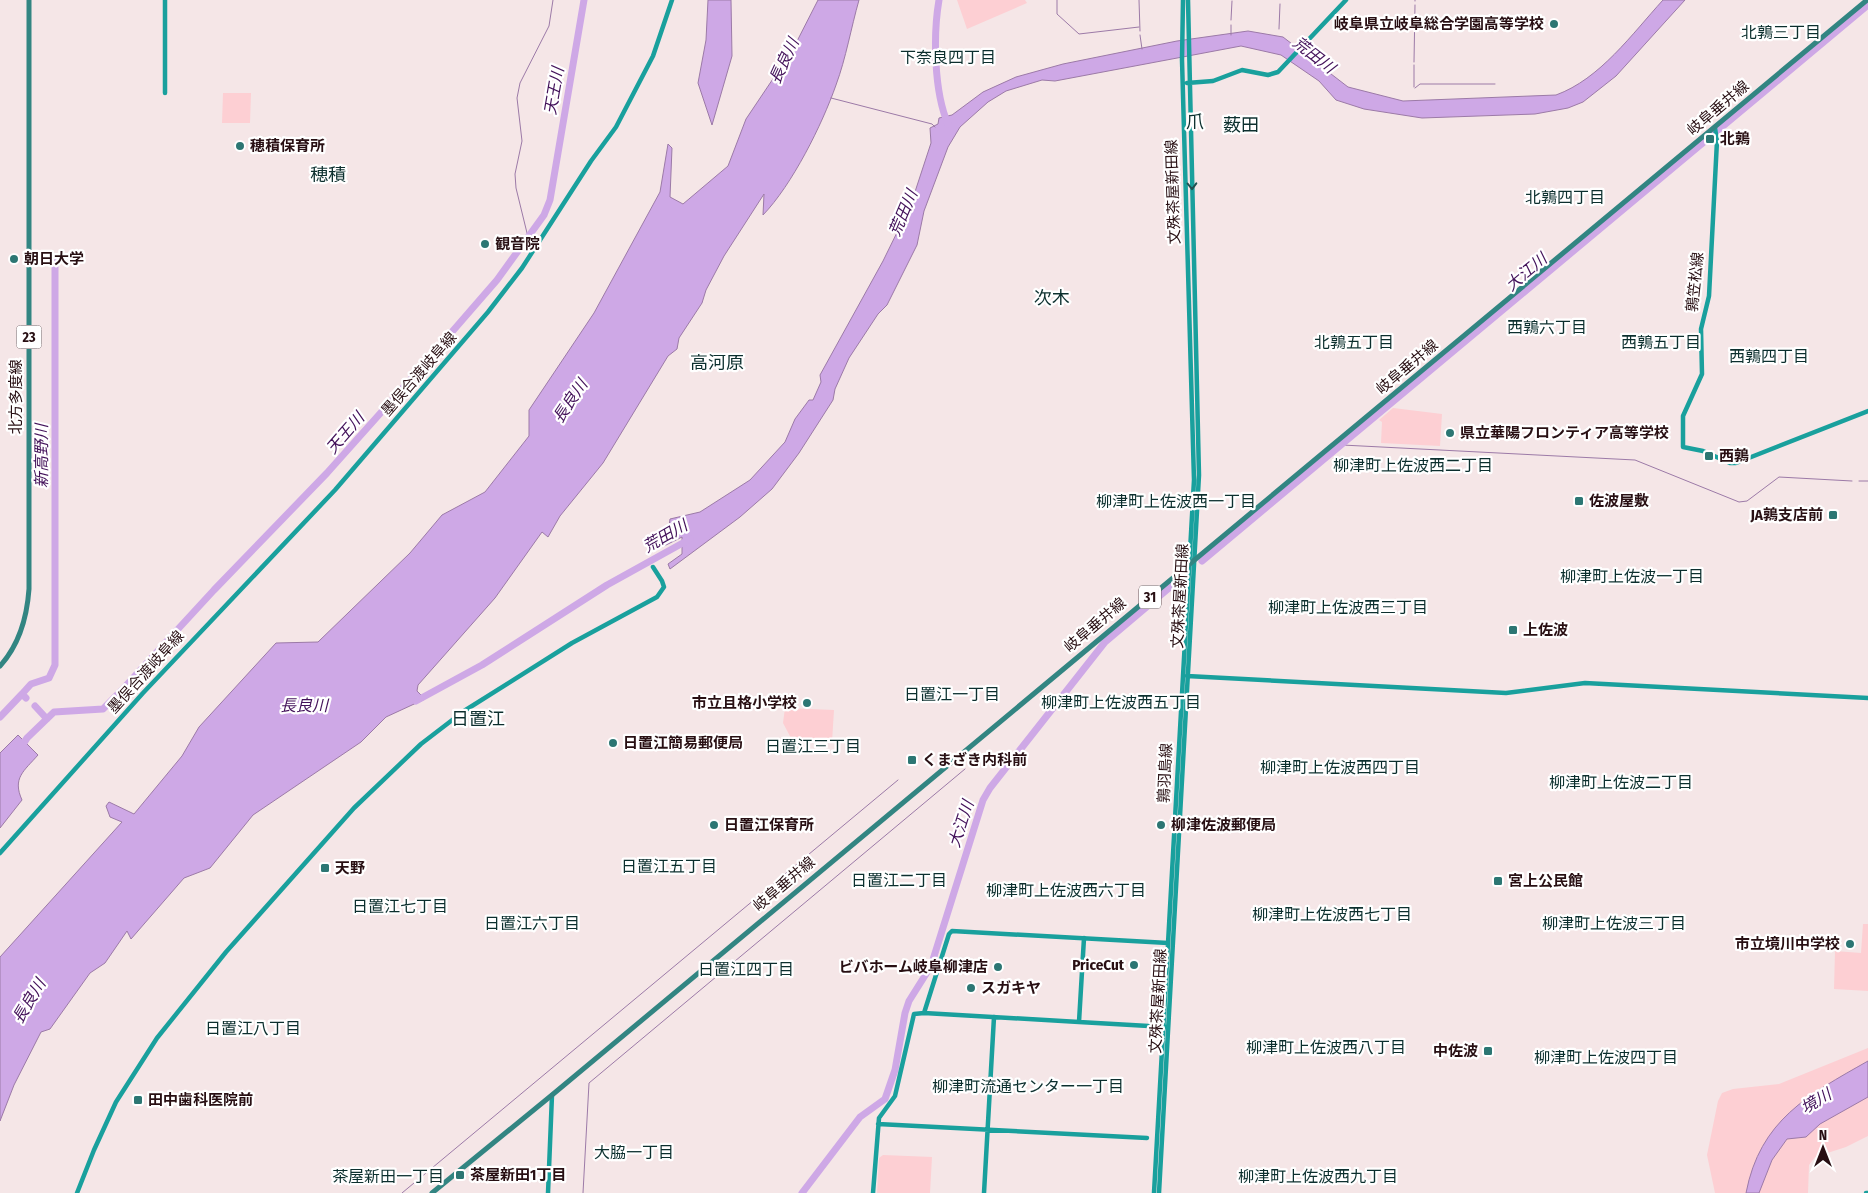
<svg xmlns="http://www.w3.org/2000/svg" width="1868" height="1193" viewBox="0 0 1868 1193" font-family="'Fira Sans Condensed','Noto Sans JP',sans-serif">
<rect width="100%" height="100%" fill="#f5e6e7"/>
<path fill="#fdcfd3" d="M957 0H1025L1027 3 967 29Z
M223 93H251L250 123H222Z
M1393 408 1442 414 1440 446 1381 443 1382 422 1379 420Z
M785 708 834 710 832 742 791 738 783 723Z
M1863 924H1868V991L1834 989 1835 951 1861 953Z
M1868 1048V1136L1846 1147 1815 1157 1809 1165 1808 1193H1715L1707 1155 1718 1101 1722 1093 1733 1089 1779 1084Z
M883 1155 932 1157 930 1193H877L879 1158Z"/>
<path fill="#cea8e6" stroke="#9c7aa7" d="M708 0H731L732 56 712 125 698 83 706 40Z
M818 0H859C851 28 846 58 836 85 822 125 792 185 763 215L764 194 724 256 706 290 702 303 679 338 677 349 668 356 603 463 560 516 548 537 542 532 495 598 418 685 417 691 425 699 386 717 361 742 253 815 210 868 184 878 131 939 127 931 105 963 90 973 50 1029 41 1032 14 1085 0 1121V957L122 822 110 817 106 806 109 802 134 814 182 756 199 727 276 643 318 642 410 553 442 515 485 492 529 436V410L594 313 660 192 668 144 672 148 670 197 683 204 728 166 746 119 793 49Z
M1663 0H1685L1616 76 1583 102 1568 108 1535 114 1422 118 1364 109 1336 100 1319 81 1281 55 1241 46 1055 81 1042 80 1006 91 988 102 960 127 948 147 924 211 917 245 887 305 878 314 849 358 835 389 833 400 799 453 772 489 740 517 670 569 668 564 682 554V537L658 549 654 543 668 534 670 519 700 512 750 480 785 442 795 419 809 400H813L821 382 820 375 883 261 911 204 931 143 930 128 938 124 939 118 952 115 983 92 1016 77 1063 64 1177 41 1248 31 1283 37 1348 87 1403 101 1556 95C1600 79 1632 34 1663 0Z
M18 735 38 755C24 771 12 778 22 800L0 828V753Z
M1868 1061V1097L1820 1124 1806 1137 1787 1139 1772 1160 1759 1193H1746C1760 1120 1808 1095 1868 1061Z"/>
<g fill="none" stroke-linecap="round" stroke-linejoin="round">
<path stroke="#9c7aa7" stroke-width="1" d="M1057 0V14L1079 34 1139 27
M1139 0 1140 31
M1415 1V0
M1231 20 1232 1
M1279 29 1280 4
M1140 35 1142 49
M1231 35V25
M1414 62 1415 5
M1414 65V87
M1415 88 1420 84H1495
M831 98 932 124 935 127
M528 237 516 188 515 174 522 141 517 98 520 83 549 26 553 0
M1342 445 1635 460 1739 502 1747 501 1779 477 1852 481
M1859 481H1868
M402 1193 898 780
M583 1193 589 1083 965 769"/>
<path stroke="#cea8e6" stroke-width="7" d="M939 0C933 35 934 92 948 124
M1202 561 1868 5
M26 698 22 694 31 684 49 678 55 665V257
M416 701 482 665 607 585 690 539
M35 706 47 719
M0 717 22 694
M20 749 27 738 54 712 103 709 121 691 214 590 327 473 418 371 497 280 544 215 550 200 584 0
M802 1193 860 1117 885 1099 895 1070 905 1013 909 1001 931 966 983 800 990 788 1105 642 1176 582"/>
<path stroke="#19a09d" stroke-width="4.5" d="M1187 83 1213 81 1242 70 1268 75 1278 72 1346 0
M165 93V0
M1715 128 1717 141 1709 296 1701 329 1702 374 1683 416V447L1703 451 1730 463H1736L1868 411
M1187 676 1506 693 1585 683 1868 698
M0 853 143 693 335 490 488 312 522 268 591 161 616 127 653 56 672 0
M1084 938 1079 1022 1166 1027
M924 1013 949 934 952 931 1168 943
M878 1124 1147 1138
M77 1193 94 1150 116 1102 157 1038 226 952 354 808 421 744 464 711 572 643 657 597 664 587 662 581 653 567
M548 1193 552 1095
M873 1193 879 1118 895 1096 914 1014 924 1013 1079 1022
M984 1193 994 1017
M1154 1193 1194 480 1182 60 1183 0
M1159 1193 1199 475 1188 0
M1866 1193H1868"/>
<path stroke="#328582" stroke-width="5" d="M0 666C20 644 27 617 29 589V0
M432 1193 552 1095 1867 0"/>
</g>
<defs><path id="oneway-chevron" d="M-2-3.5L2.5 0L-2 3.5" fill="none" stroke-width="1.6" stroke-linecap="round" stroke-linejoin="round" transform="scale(1.25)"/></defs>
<use stroke="#215051" href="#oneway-chevron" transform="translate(1192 186) rotate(89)"/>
<g fill="#2c7673" stroke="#fff" stroke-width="2">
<circle cx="1554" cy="24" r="5"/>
<rect x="1705" y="134" width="10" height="10" rx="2.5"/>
<circle cx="240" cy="146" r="5"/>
<circle cx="485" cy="244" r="5"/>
<circle cx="14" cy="259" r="5"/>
<circle cx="1450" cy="433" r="5"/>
<rect x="1704" y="451" width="10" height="10" rx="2.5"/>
<rect x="1574" y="496" width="10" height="10" rx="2.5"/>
<rect x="1828" y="510" width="10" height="10" rx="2.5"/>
<rect x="1508" y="625" width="10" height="10" rx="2.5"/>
<circle cx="807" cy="703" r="5"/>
<circle cx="613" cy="743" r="5"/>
<rect x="907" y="755" width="10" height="10" rx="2.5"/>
<circle cx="714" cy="825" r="5"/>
<circle cx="1161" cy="825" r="5"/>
<rect x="320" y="863" width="10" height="10" rx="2.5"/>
<rect x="1493" y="876" width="10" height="10" rx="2.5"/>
<circle cx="1850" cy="944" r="5"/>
<circle cx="1134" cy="965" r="5"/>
<circle cx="998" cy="967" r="5"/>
<circle cx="971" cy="988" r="5"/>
<rect x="1483" y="1046" width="10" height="10" rx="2.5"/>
<rect x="133" y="1095" width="10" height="10" rx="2.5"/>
<rect x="455" y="1170" width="10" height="10" rx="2.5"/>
</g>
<g text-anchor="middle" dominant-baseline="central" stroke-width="4.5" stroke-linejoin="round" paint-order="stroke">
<g fill="#fff" stroke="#68575a" stroke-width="1">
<rect x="16.5" y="325.5" width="25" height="23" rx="4"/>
<rect x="1139" y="585.5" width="22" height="23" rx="4"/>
</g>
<g font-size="14" font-weight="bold" fill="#280f13">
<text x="29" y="337">23</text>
<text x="1150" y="597">31</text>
</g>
<g font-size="15" font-weight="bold" fill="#280f13" stroke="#fff" text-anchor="start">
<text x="1544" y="24" text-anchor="end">岐阜県立岐阜総合学園高等学校</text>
<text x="1720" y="139">北鶉</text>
<text x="250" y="146">穂積保育所</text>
<text x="495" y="244">観音院</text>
<text x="24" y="259">朝日大学</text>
<text x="1460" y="433">県立華陽フロンティア高等学校</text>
<text x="1719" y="456">西鶉</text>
<text x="1589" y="501">佐波屋敷</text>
<text x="1823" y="515" text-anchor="end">JA鶉支店前</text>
<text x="1523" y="630">上佐波</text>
<text x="797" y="703" text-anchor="end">市立且格小学校</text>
<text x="623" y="743">日置江簡易郵便局</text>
<text x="922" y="760">くまざき内科前</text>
<text x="724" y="825">日置江保育所</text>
<text x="1171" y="825">柳津佐波郵便局</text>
<text x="335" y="868">天野</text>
<text x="1508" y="881">宮上公民館</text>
<text x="1840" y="944" text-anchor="end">市立境川中学校</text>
<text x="1124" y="965" text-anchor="end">PriceCut</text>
<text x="988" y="967" text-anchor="end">ビバホーム岐阜柳津店</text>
<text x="981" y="988">スガキヤ</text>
<text x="1478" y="1051" text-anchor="end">中佐波</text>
<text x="148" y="1100">田中歯科医院前</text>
<text x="470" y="1175">茶屋新田1丁目</text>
</g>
<g font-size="15" fill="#280f13" stroke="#fff">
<text transform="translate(1718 108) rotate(-40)">岐阜垂井線</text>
<text transform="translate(1173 192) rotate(-92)">文殊茶屋新田線</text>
<text transform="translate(1695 282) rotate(-84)">鶉笠松線</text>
<text transform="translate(1407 367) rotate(-40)">岐阜垂井線</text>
<text transform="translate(419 374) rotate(-49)">墨俣合渡岐阜線</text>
<text transform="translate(16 397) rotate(-90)">北方多度線</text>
<text transform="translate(1180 596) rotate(-87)">文殊茶屋新田線</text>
<text transform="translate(1095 625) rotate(-40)">岐阜垂井線</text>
<text transform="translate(146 672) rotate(-48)">墨俣合渡岐阜線</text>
<text transform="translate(1165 773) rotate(-87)">鶉羽島線</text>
<text transform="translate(784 884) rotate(-40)">岐阜垂井線</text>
<text transform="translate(1158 1001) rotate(-87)">文殊茶屋新田線</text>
</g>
<g font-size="16" fill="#0c2f2e" stroke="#fff">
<text x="1781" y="32">北鶉三丁目</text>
<text x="948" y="57">下奈良四丁目</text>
<text x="1565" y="197">北鶉四丁目</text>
<text x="1547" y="327">西鶉六丁目</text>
<text x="1354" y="342">北鶉五丁目</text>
<text x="1661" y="342">西鶉五丁目</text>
<text x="1769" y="356">西鶉四丁目</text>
<text x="1413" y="465">柳津町上佐波西二丁目</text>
<text x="1176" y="501">柳津町上佐波西一丁目</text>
<text x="1632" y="576">柳津町上佐波一丁目</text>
<text x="1348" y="607">柳津町上佐波西三丁目</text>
<text x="952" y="694">日置江一丁目</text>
<text x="1121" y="702">柳津町上佐波西五丁目</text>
<text x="813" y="746">日置江三丁目</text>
<text x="1340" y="767">柳津町上佐波西四丁目</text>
<text x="1621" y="782">柳津町上佐波二丁目</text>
<text x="669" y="866">日置江五丁目</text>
<text x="899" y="880">日置江二丁目</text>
<text x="1066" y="890">柳津町上佐波西六丁目</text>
<text x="400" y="906">日置江七丁目</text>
<text x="1332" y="914">柳津町上佐波西七丁目</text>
<text x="532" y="923">日置江六丁目</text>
<text x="1614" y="923">柳津町上佐波三丁目</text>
<text x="746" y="969">日置江四丁目</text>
<text x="253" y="1028">日置江八丁目</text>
<text x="1326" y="1047">柳津町上佐波西八丁目</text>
<text x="1606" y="1057">柳津町上佐波四丁目</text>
<text x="1028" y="1086">柳津町流通センター一丁目</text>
<text x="634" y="1152">大脇一丁目</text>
<text x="388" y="1176">茶屋新田一丁目</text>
<text x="1318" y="1176">柳津町上佐波西九丁目</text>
</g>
<g font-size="16" font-style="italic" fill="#421059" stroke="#fff">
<text transform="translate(1314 55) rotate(38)">荒田川</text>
<text transform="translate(784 61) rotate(-65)">長良川</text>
<text transform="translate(554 91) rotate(-80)">天王川</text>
<text transform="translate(903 213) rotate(-67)">荒田川</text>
<text transform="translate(1526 272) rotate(-40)">大江川</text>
<text transform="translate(570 401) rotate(-56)">長良川</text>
<text transform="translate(345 433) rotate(-49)">天王川</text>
<text transform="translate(41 456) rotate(-90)">新高野川</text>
<text transform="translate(665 536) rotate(-30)">荒田川</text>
<text x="304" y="705">長良川</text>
<text transform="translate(961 824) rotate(-72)">大江川</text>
<text transform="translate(29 1001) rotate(-59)">長良川</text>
<text transform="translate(1816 1101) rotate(-31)">境川</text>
</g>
<g font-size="18" fill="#0c2f2e" stroke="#fff">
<text x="1195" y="122">爪</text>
<text x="1241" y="125">薮田</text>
<text x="328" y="175">穂積</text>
<text x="1052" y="298">次木</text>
<text x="717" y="363">高河原</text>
<text x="478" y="719">日置江</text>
</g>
</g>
<g transform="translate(1823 1148)" stroke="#ffffff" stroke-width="4" paint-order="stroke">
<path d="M0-4L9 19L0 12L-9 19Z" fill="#280f13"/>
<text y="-8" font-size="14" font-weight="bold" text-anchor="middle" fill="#280f13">N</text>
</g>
</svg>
